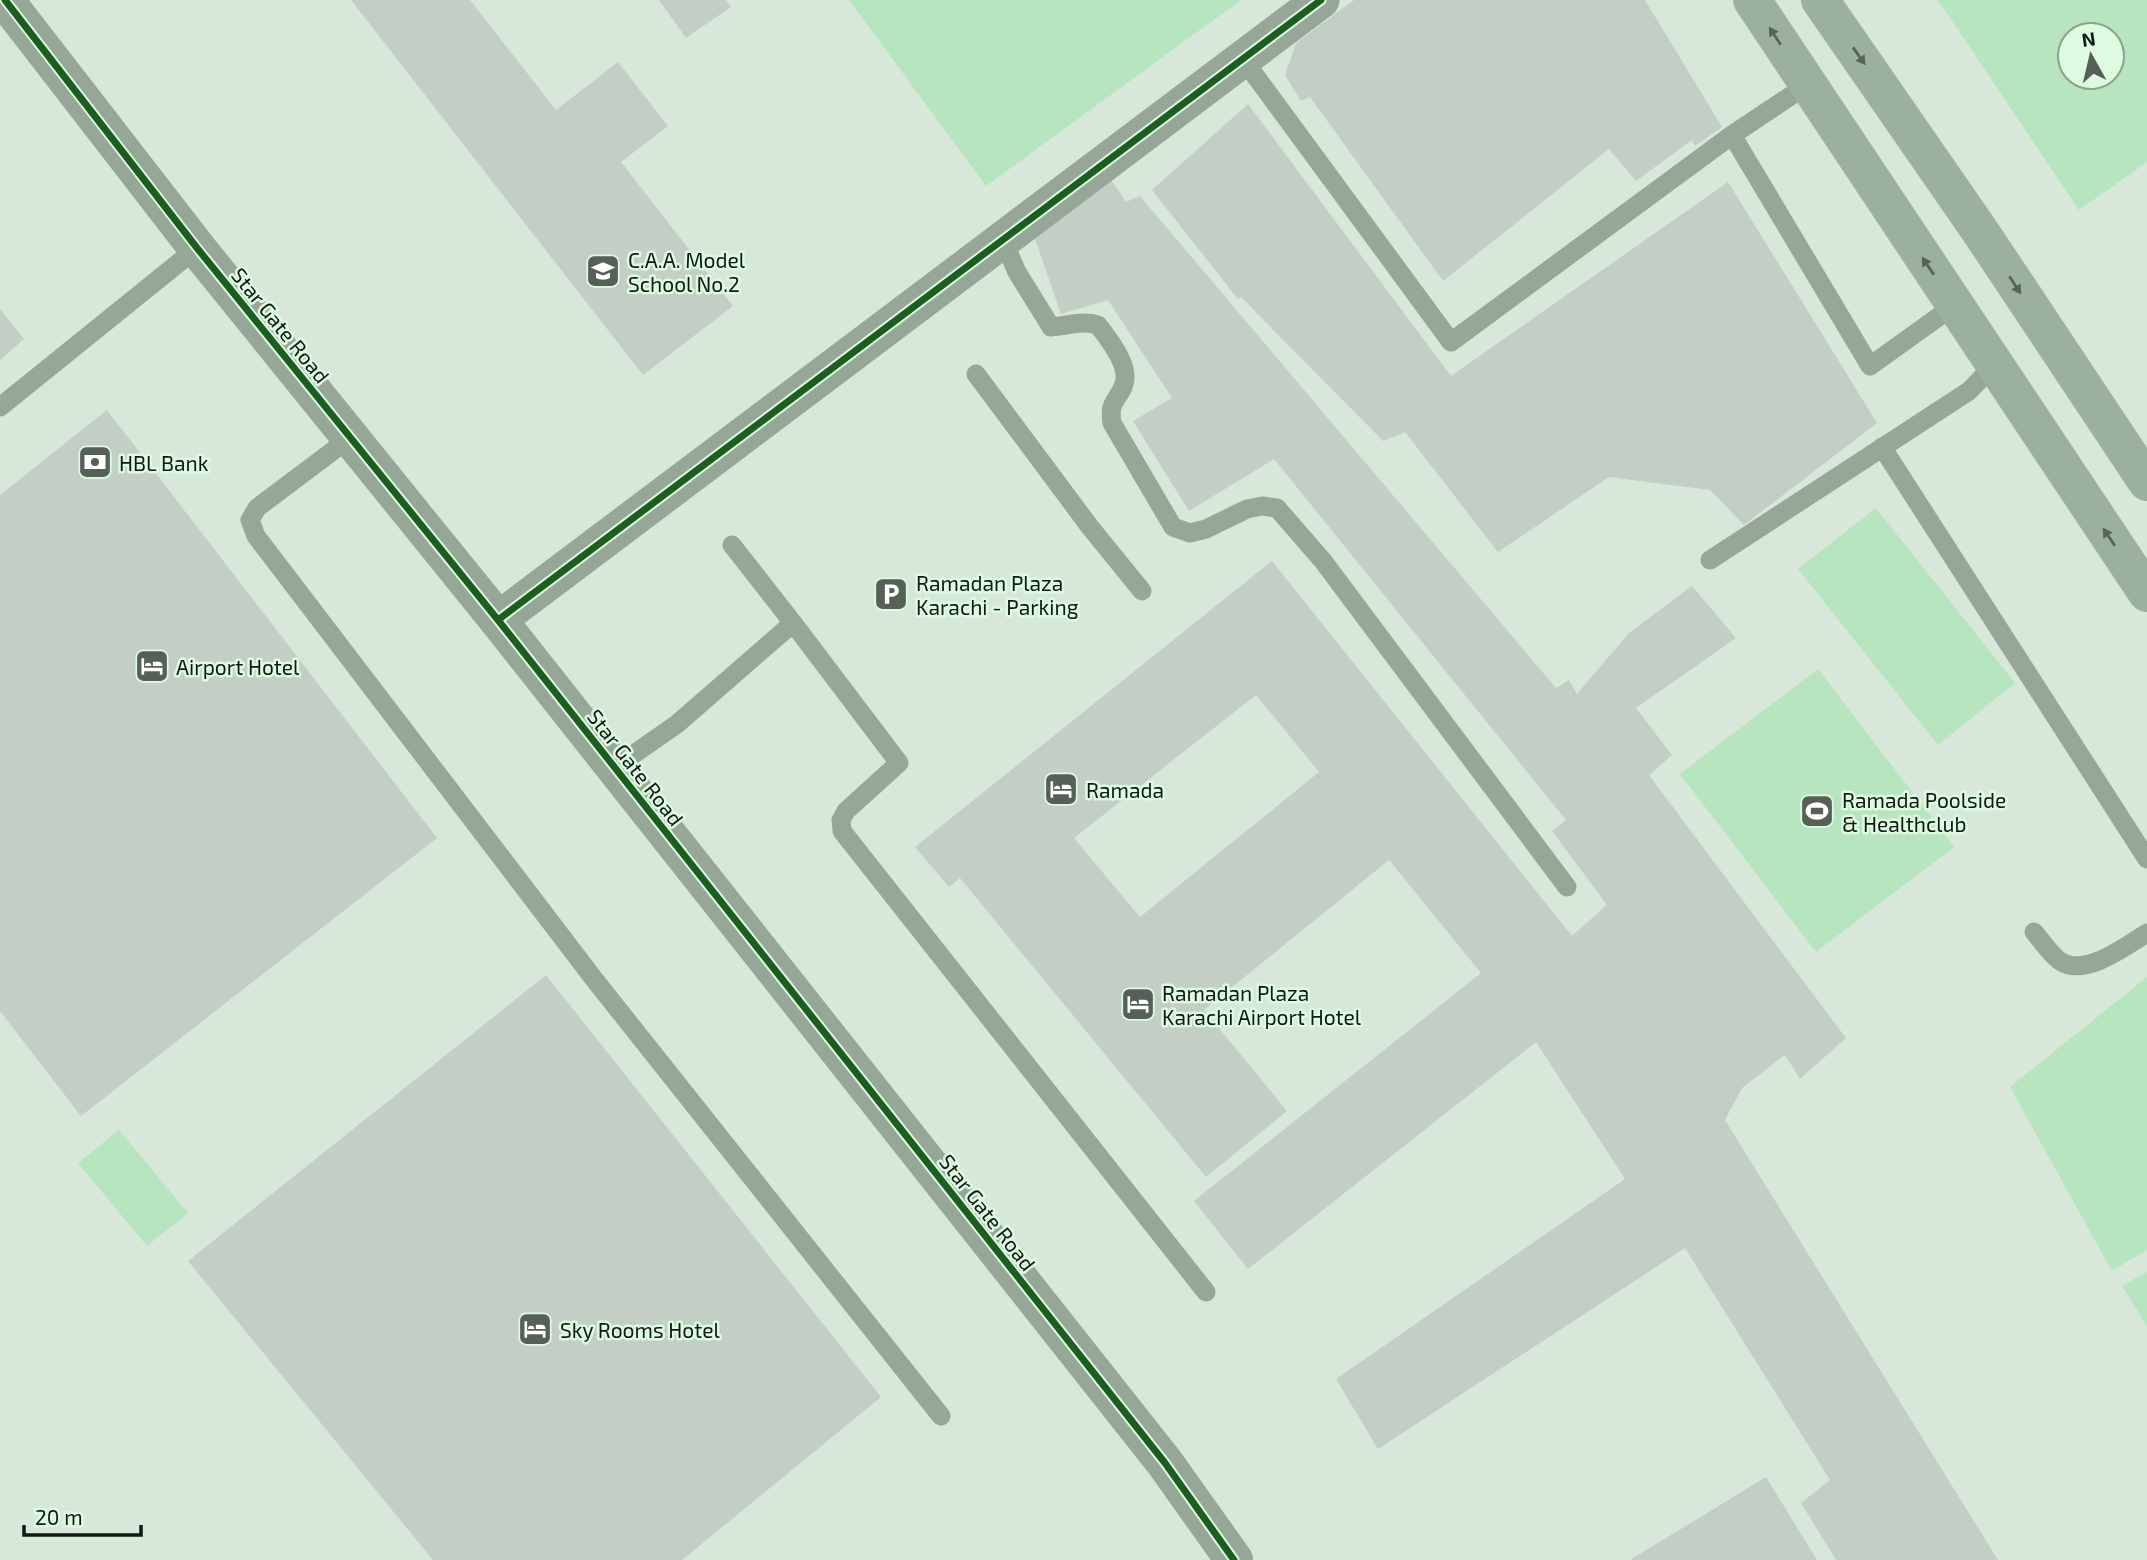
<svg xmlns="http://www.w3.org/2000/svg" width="2147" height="1560" viewBox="0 0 2147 1560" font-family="'Exo 2',sans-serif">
<rect width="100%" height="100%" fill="#d7e7d9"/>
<path fill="#b7e5bf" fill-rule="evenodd" d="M849 0H1241L986 186Z
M1938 0H2147V162L2079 210ZM2070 35H2112V77H2070Z
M1876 508 2015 683 1938 745 1798 569Z
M1818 669 1954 847 1816 952 1680 774Z
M2147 977V1250L2112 1271 2010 1087Z
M119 1130 188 1213 147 1246 78 1163Z
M2147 1272V1326L2122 1286Z"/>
<path fill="#c3cfc5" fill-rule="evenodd" d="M351 0H470L556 110 618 62 668 126 621 162 733 306 643 375Z
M659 0H726L731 7 686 38Z
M1354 0H1645L1722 127 1695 146 1692 140 1636 181 1609 149 1443 281 1310 97 1301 101 1285 75 1296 43Z
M1248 104 1451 376 1728 182 1877 423 1744 525 1710 490 1609 477 1498 552 1405 432 1383 441 1241 297 1238 299 1152 190Z
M1110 178 1126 202 1140 196 1556 688 1569 680 1577 694 1629 633 1692 586 1736 638 1636 708 1672 755 1649 775 1846 1038 1800 1079 1785 1055 1742 1088 1725 1120 1998 1560H1836L1801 1503 1830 1480 1685 1248 1378 1449 1336 1379 1625 1179 1536 1042 1248 1269 1194 1201 1481 973 1389 860 1204 1010 1287 1111 1206 1177 960 878 949 887 915 847 1272 561 1572 936 1607 905 1552 831 1566 820 1274 459 1189 511 1133 421 1172 398 1108 300 1061 314 1033 233ZM1256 695 1319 772 1140 917 1074 838Z
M0 309 24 339 0 360Z
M107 410 437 838 81 1116 0 1011V495Z
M546 975 881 1397 682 1560H433L188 1261Z
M1766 1477 1817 1560H1630Z"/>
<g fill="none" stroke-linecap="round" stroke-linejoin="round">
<path stroke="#96a798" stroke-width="19" d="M1243 59 1451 342 1732 135 1807 85
M1732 135 1870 366 1955 305
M1003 240 1017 272 1051 327C1068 326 1082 320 1098 325 1109 340 1132 367 1123 387 1115 404 1109 402 1112 423L1173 527 1190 533 1206 529 1247 509 1262 506 1277 508 1323 561 1567 887
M976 374 1090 527 1142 591
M0 407 197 248
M350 438 257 508 250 520 256 536 594 979 941 1416
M1882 447 2147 859
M732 545 793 623
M1710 560 1969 391 1995 364
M614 768 677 724 793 623 899 763 846 811 841 820 842 831 1206 1292
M2034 932C2042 941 2050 954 2060 961 2084 978 2126 946 2147 933"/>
<path stroke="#96a798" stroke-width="37" d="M498 620 1321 0"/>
<path stroke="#96a798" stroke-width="38" d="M5 0 197 248 498 620 1165 1463 1234 1560"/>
<path stroke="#9cb0a0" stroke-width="38" d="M1752 0 2147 593
M1820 0 1982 234 2147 482"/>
<g stroke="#defbe2" stroke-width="11">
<path id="cycleway" d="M5 0 197 248 498 620 1165 1463 1234 1560
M498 620 1321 0"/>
</g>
<use href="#cycleway" stroke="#1b5e20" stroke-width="7"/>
</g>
<defs><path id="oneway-solid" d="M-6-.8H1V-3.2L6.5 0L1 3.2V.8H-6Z" transform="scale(1.75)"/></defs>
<g fill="#566458">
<use href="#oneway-solid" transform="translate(1775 36) rotate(-123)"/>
<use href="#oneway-solid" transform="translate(1859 56) rotate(55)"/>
<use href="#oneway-solid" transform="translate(1928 266) rotate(-124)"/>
<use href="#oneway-solid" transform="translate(2015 285) rotate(57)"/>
<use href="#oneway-solid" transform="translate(2109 537) rotate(-124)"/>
</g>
<defs>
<g id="school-square" transform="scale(1.75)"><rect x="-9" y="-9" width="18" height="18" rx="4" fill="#556157" stroke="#defbe2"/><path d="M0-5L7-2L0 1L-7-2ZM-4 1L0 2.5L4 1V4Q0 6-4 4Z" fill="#fff"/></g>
<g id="bank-square" transform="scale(1.75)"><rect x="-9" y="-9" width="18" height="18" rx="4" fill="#556157" stroke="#defbe2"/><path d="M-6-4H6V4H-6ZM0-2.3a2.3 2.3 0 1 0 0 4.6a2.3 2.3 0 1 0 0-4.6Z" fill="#fff"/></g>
<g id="parking-square" transform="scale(1.75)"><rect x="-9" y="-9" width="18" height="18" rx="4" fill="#556157" stroke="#defbe2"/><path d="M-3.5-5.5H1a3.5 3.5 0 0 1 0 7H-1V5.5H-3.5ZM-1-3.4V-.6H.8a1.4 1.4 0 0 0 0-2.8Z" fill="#fff"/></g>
<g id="hotel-square" transform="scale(1.75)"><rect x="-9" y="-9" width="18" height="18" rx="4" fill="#556157" stroke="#defbe2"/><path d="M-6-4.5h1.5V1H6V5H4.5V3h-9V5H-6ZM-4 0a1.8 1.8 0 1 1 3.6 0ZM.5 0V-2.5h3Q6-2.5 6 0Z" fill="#fff"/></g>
<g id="stadium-square" transform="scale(1.75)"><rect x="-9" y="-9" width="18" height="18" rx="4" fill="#556157" stroke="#defbe2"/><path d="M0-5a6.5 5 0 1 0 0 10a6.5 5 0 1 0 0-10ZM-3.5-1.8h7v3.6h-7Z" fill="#fff"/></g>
</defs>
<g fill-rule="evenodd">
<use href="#school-square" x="603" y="271"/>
<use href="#bank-square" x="95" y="462"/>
<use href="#parking-square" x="891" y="594"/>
<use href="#hotel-square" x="152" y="666"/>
<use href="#hotel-square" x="1061" y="789"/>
<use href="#stadium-square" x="1817" y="811"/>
<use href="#hotel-square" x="1138" y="1004"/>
<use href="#hotel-square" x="535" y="1329"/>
</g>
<g text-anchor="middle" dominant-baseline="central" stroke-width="5" stroke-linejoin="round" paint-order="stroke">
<g font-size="21" fill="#0f1911" stroke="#defbe2" text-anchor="start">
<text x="628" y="259">C.A.A. Model<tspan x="628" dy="24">School No.2</tspan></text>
<text x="119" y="462">HBL Bank</text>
<text x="916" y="582">Ramadan Plaza<tspan x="916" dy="24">Karachi - Parking</tspan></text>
<text x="176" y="666">Airport Hotel</text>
<text x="1086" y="789">Ramada</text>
<text x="1842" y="799">Ramada Poolside<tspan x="1842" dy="24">&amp; Healthclub</tspan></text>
<text x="1162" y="992">Ramadan Plaza<tspan x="1162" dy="24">Karachi Airport Hotel</tspan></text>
<text x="560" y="1329">Sky Rooms Hotel</text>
</g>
<g font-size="21" fill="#0f1911" stroke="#defbe2">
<text transform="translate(281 325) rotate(51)">Star Gate Road</text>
<text transform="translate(636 767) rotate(52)">Star Gate Road</text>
<text transform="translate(988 1212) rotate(52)">Star Gate Road</text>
</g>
</g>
<g transform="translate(2091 56) rotate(352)"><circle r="33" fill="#defbe2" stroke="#8ba18e" stroke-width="2"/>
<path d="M0-5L12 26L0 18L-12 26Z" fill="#556157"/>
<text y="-10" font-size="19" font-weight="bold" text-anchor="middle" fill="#0f1911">N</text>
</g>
<path d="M24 1525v10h117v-10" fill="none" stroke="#0f1911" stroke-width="3.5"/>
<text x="35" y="1525" font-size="21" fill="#0f1911" stroke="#defbe2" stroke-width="5" paint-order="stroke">20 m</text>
</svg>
